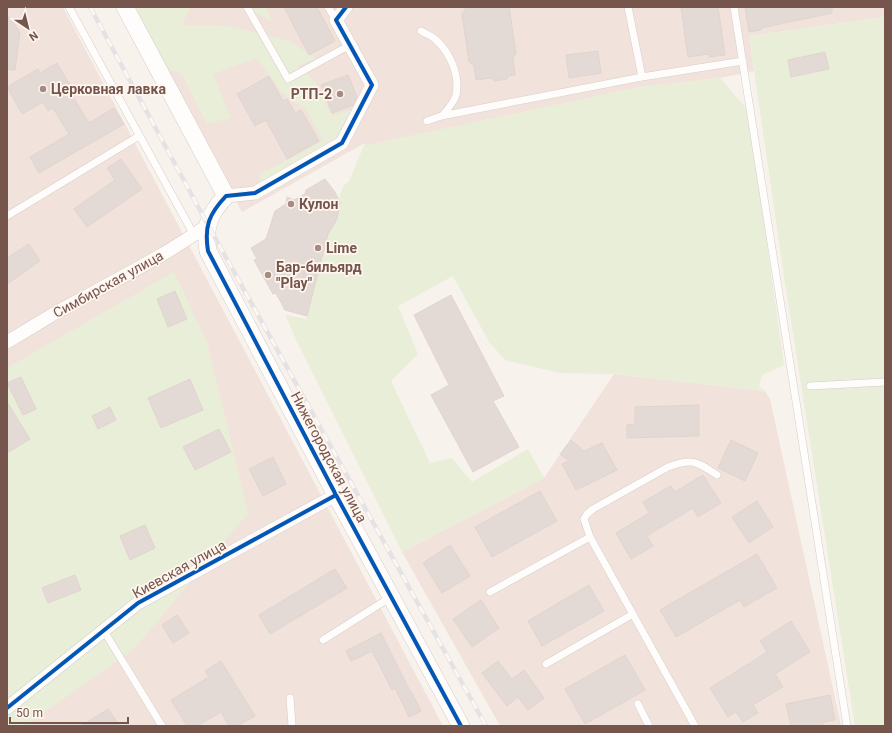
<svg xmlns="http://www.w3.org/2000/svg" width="892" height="733" viewBox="0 0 892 733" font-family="Roboto,sans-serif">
<rect width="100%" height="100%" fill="#f8f2ed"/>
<path fill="#f1e3db" d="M7 7H63L443 726H7Z
M129 7H885V17L749 36 754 71 720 78 640 87 455 127 367 145 365 143 242 212Z
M614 374 765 391 770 399 841 725 837 726H500L402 552 544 478Z"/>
<path fill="#e8eed8" d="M134 7H190L182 25 229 26 290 41 316 59 298 66 315 82 332 116 353 109 337 139 259 186 260 174 323 141 305 108 282 93 257 58 213 74 231 118 207 124 182 74 167 69Z
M243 7H265L273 22Z
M885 17V726H855L785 283 749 36Z
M720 78 748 110 784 365 762 375 759 386 765 391 614 374 560 373 505 360 489 342 453 276 398 306 418 354 391 381 430 463 452 458 472 482 528 449 544 478 402 552 296 340 286 316 287 315 306 319 313 295 309 293 343 186 349 181 365 143 367 145 640 87Z
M174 272 207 342 248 513 135 648 25 726H7V368Z"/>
<path fill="#e4dad5" stroke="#e1d4cf" d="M284 7H317L335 41 309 55Z
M467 7H509L516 53 513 58 515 75 508 76 507 79 494 81 491 78 476 80 474 65 469 62 462 14Z
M681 7H718L725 55 709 57V54L688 57Z
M745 7H832V13L761 28V30L749 32Z
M7 15 20 32 15 70 7 69Z
M598 51 601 73 569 78 566 55Z
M825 52 829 69 791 77 788 60Z
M57 63 72 88 69 90 89 123 114 108 124 124 39 173 30 157 69 134 53 108 48 111 43 102 22 114 7 87 38 69 40 73Z
M348 75 357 97 353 105 332 113 321 85Z
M269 76 283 101 287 99 295 113 301 110 319 141 287 159 266 120 255 126 237 94Z
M121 159 142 189 87 227 74 209 115 180 107 168Z
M325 179 335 192 340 203 337 219 328 234 307 316 285 310 276 293 273 294 254 260 257 259 251 248 266 239 275 211 286 204 287 197 294 200 305 194 306 190Z
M29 244 40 261 7 284V258Z
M175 291 187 319 168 327 157 299Z
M451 295 504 396 493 401 519 447 473 472 431 395 449 385 414 315Z
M21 377 36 409 23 415 7 383Z
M190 379 203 410 161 428 148 398Z
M7 402 30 439 7 453Z
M699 405V436L627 438V425L635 424V407Z
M110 407 116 420 98 429 92 416Z
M219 429 231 452 195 470 183 447Z
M571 440 584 451 602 443 617 470 576 490 562 464 569 461 560 454Z
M731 440 758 453 745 481 718 468Z
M273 457 286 484 263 496 249 469Z
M703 475 721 503 698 517 693 508 647 536 653 546 631 559 616 533 649 513 643 502 671 486 675 492Z
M540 491 557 521 492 557 475 527Z
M757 501 773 527 749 543 732 517Z
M145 525 155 548 130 560 120 536Z
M450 545 470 576 442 593 423 563Z
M757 554 777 588 744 607 740 600 676 637 660 610Z
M335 569 347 588 270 634 259 615Z
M75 575 81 590 48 603 42 588Z
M589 585 604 611 542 646 528 621Z
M481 600 499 628 472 647 453 619Z
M177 615 189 633 173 643 162 625Z
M791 621 810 652 775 674 783 687 753 705 758 713 743 722 736 712 728 717 710 688 767 652 760 641Z
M381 633 410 691H411L421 711 409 717 395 688 392 690 372 651 351 661 346 651Z
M625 655 645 690 585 724 565 689Z
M221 661 255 716 237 726H229L221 712 197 726H187L171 700 209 677 205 671Z
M498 661 512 679 524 670 544 698 528 710 518 697 507 706 482 673Z
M830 695 835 720 823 722V726H791L786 704Z
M108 709 120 726H81Z"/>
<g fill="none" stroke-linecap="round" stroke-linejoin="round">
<g stroke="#d6cdca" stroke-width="8">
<path id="service" d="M69 7 194 235
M247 7 288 79 350 45
M328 7 336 20
M734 7 847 726
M421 31C426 34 431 36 435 39 450 52 460 75 456 95 454 103 447 110 442 116
M642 77 743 61
M427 121 441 116 642 77 628 7
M7 216 139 136
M810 386 885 382
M490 592 590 537
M104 631 162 726
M323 640 391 597
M546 664 633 614
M290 698 292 726
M638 704 649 726
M695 726 590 537 584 519 587 514 593 509 668 467C692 458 696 461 717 475"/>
</g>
<g stroke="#d6cdca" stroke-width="14">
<path id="minor" d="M226 196 255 193 342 143 372 85 336 20 346 7
M7 342C24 332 40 322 57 312 108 284 160 259 208 225
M7 708 138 603 336 495"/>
</g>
<g stroke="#d6cdca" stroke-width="18">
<path id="tertiary" d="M125 7 226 196C209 214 204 226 208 251L336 495 461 726"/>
</g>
<use href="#service" stroke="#fefdfc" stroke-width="7"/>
<use href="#minor" stroke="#fefdfc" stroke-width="13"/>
<use href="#tertiary" stroke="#fefdfc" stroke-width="17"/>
<g stroke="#e4e2e5" stroke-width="4.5">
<path id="rail" d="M90 7 208 225 486 726"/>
</g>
<use href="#rail" stroke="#fff6ef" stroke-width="3" stroke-dasharray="9" stroke-linecap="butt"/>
<g stroke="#fff6ef" stroke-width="6">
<path id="cycleway" d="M346 7 336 20 372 85 342 143 255 193 226 196C209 214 204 226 208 251L336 495 461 726
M7 708 138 603 336 495"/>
</g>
<use href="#cycleway" stroke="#0057b8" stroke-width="4"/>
</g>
<g fill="#a48c85" stroke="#fff6ef" stroke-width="1.5">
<circle cx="43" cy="89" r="4"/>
<circle cx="340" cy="94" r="4"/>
<circle cx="291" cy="204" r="4"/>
<circle cx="318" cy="248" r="4"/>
<circle cx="268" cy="275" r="4"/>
</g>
<g text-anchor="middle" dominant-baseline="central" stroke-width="3.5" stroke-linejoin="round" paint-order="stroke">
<g font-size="14" font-weight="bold" fill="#76554d" stroke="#fff6ef" text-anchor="start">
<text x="51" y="89">Церковная лавка</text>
<text x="332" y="94" text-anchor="end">РТП-2</text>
<text x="299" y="204">Кулон</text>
<text x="326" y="248">Lime</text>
<text x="276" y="267">Бар-бильярд<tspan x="276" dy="16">"Play"</tspan></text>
</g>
<g font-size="14" fill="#76554d" stroke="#fff6ef">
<text transform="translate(108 284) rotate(-29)">Симбирская улица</text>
<text transform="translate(329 457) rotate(62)">Нижегородская улица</text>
<text transform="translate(179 569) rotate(-29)">Киевская улица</text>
</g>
</g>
<rect width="892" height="733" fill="none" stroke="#76554d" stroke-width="16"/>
<g transform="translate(28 28) rotate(145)" stroke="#fff6ef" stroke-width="3" paint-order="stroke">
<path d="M0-3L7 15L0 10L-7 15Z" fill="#76554d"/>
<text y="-6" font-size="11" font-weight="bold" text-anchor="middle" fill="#76554d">N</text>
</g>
<path d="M10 717v6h118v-6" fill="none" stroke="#76554d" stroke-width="2"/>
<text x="16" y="717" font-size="12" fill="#76554d" stroke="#fff6ef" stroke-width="3" paint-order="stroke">50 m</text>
</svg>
